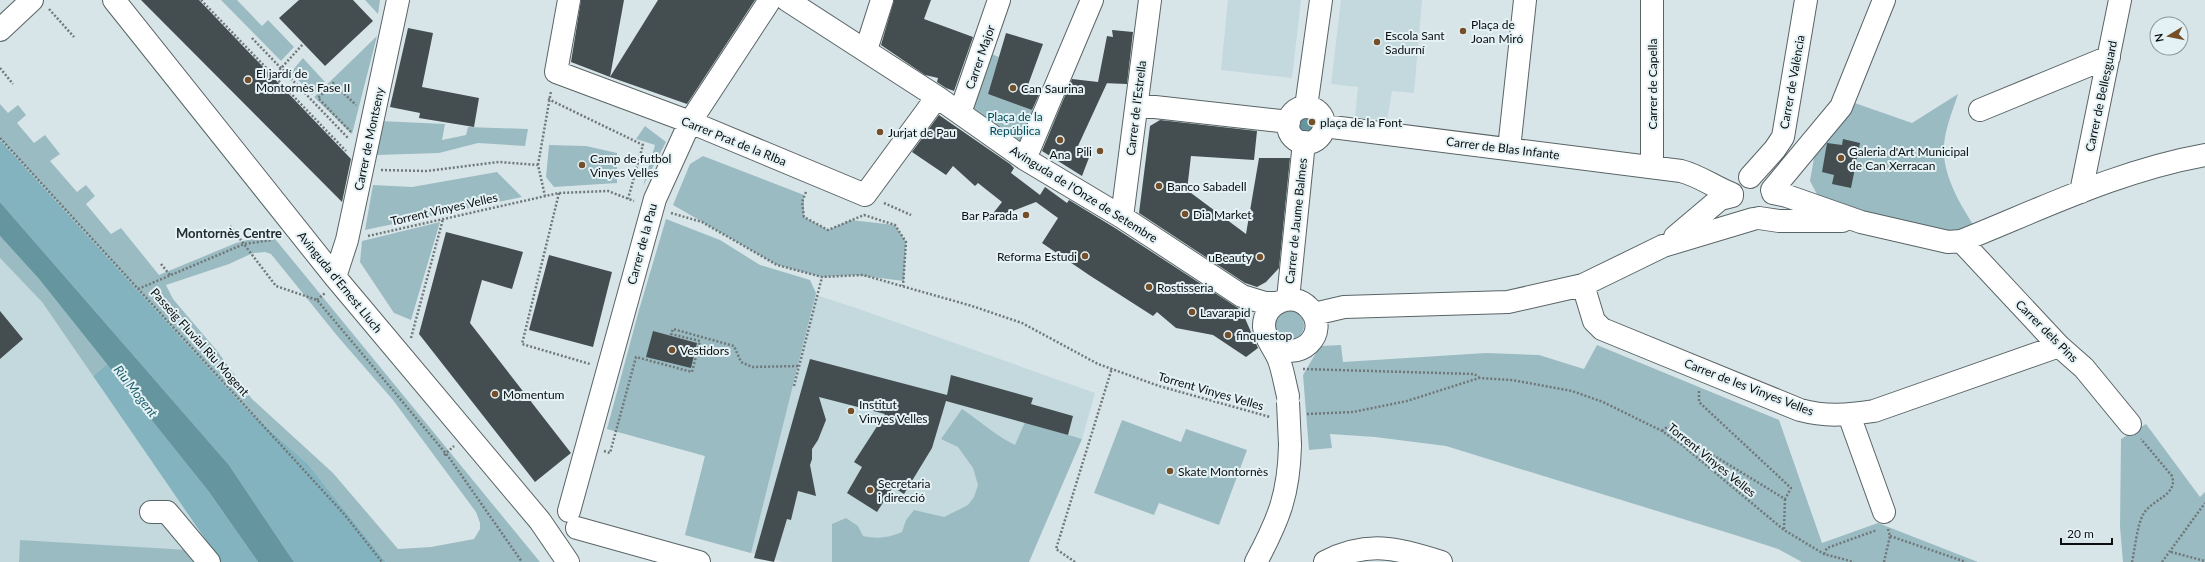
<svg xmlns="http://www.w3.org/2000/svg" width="2205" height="562" viewBox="0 0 2205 562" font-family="Lato,sans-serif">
<rect width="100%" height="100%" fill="#d8e5e8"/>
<path fill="#c3d9de" d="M1228 0H1301L1292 78 1221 70Z
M1341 0H1422L1414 93 1392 91 1387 121 1355 117 1358 87 1331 84Z
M659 244 859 309 1095 393 1082 439 1073 437 1019 562H783L685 535 705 456 607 429Z
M0 258 42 302 221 562H204L20 540 19 562H0Z"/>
<path fill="#9bbbc2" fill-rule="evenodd" d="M221 0H237L262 26 268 20 294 47 281 61Z
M365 0H380L378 14Z
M377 36 352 134 314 97Z
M986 52 999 57 988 94 1040 113 1023 151 966 111Z
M303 58 325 82 312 95 291 72Z
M1958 94C1952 113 1942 136 1944 156 1947 185 1964 210 1979 234L1961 241 1819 198 1810 181 1814 158 1849 101 1912 123Z
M0 104 8 113 18 105 26 115 17 123 34 143 45 135 60 154 50 161 77 192 86 185 95 196 86 204 111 234 121 228 159 275 236 243 271 234 540 562H386L308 464 246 409 0 139ZM265 252 271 254 339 338 393 400 476 512 480 523V529L474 539 431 547 398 549 333 473 252 399 218 352 173 299 166 285 229 264 253 253Z
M380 121 445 124 442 140 466 135 468 127 528 129 525 146 478 143 439 153 376 155Z
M645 126 666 142 643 186 655 145 636 139Z
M549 145 586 146 617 153V183L554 187 546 177Z
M703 156 804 195V217L828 230 851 220 895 225 906 242 904 281 855 275 822 277 777 265 673 205 690 164Z
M497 172 522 197 365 230 373 185 412 187Z
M666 219 720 240 760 265 810 280 816 293 751 553 685 535 705 456 607 429 639 310Z
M440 222 411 320 394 313 360 262 362 241Z
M0 236 39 279 107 364 93 376 42 302 0 258Z
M1274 325a15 15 0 1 1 30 0a15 15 0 1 1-30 0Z
M1341 345 1343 362 1486 353 1539 355 1584 369 1597 345 1779 420 1822 543 1878 523 1978 562H1802L1778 549 1735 535 1446 446 1375 437 1330 434 1332 448 1309 450 1303 375 1320 346Z
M962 409C980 421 996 436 1015 445L1025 422 1082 439 1029 562H832V524L846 518 858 526 863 536C878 539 888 538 902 532L906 520 914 510 944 517 968 505 974 497 978 485 973 468 958 447 941 439Z
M1122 420 1181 442 1186 429 1247 450 1219 525 1159 503 1154 515 1094 493Z
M2146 424 2200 497 2205 492V562H2123L2120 527 2121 439Z
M20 540 188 550 204 562H19Z"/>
<path fill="#82b3be" d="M0 140 246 409 308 464 386 562H294L229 465 0 202Z
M107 364 209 492 258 562H221L93 376Z"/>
<path fill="#6596a0" d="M1293 124a12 12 0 1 1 24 0a12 12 0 1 1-24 0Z
M0 202 229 465 294 562H258L209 492 39 279 0 236Z"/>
<path fill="#444e50" d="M141 0H199L351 159 342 202Z
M299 0H353L373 21 325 66 279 18Z
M581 0H624L610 77 571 62Z
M658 0H755L687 104 610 77Z
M894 0H931L924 19 973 37 954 91 946 88 937 82 938 78 925 75 881 45Z
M408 28 433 33 422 87 479 98 474 127 419 118 420 113 390 107Z
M1112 30 1133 32 1127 84 1102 83H1107L1078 146 1090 155 1082 176 1042 151 1072 79 1098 82 1107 36 1113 37Z
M1006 33 1043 44 1028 85 1041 90 1032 110 988 94Z
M939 115 1010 164 1014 168 1011 173 1040 195 1045 187 1067 203 1069 200 1115 228 1238 308 1244 316 1258 348 1246 357 1213 335 1176 328 1157 312 1153 316 1089 275 1042 243 1058 218 1036 202 987 221 1002 202 978 183 975 186 953 166 946 175 912 152Z
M1160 120 1257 131 1254 160 1191 156 1187 190 1246 234 1259 158H1290L1279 268 1266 282 1257 287 1245 283 1139 213 1150 126Z
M1843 139 1860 143 1851 188 1832 184 1834 175 1822 172 1827 143 1842 145Z
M446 232 523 252 512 289 482 280 470 323 571 453 535 482 419 334Z
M549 255 612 272 593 347 529 330Z
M0 311 23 339 0 359Z
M653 331 697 343 691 368 646 357Z
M810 359 947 395 951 375 1033 398 1031 404 1073 416 1068 435 946 401 932 448 904 494 893 487 877 512 847 493 862 467 854 462 885 414 819 397 826 420 818 440 812 449V459L810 465 816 496 798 491 791 520 787 519 774 562 754 558Z"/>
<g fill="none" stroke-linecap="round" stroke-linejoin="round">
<g stroke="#596466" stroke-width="24">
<path id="minor" d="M114 0 335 277 540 521 568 562
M569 0 556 72 690 122 865 195 937 97
M787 0 937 97 1025 159 1122 217 1242 296 1265 303H1276
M0 30 32 0
M866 50 882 0
M1137 105 1289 122
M1306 107 1321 0
M1288 125a18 18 0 1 1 36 0a18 18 0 1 1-36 0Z
M1980 110 2109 57
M960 113 999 0
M1324 126 1681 171C1700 176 1714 187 1732 194
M1509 149 1525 0
M1025 159 1092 0
M1652 167V0
M1750 177 1775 149 1783 137 1806 0
M1772 190 1841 107 1884 0
M2081 192 2120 0
M1773 193 1787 196 1861 222 1948 242 1961 241C2041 209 2120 170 2205 155
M1122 217 1150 0
M1759 218 1779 221H1842
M1675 237 1720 199 1732 196
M1961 241 2059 346 2084 368 2130 424
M335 277 347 240 398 0
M1583 285 1594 321 1602 329 1800 410C1826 417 1848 415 1874 411L2059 346
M1288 299 1304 142
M1314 314 1344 307 1508 302 1583 285 1663 246 1753 219
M1271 343C1298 366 1332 333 1309 308 1293 290 1263 303 1264 327 1265 339 1275 349 1279 360 1283 371 1285 384 1288 396
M1849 415 1884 512
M569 511 655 199 690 122 770 0
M151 512H167L209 562
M577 528 699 562
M1256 562C1279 519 1289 494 1290 445
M1325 562C1367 540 1398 548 1441 562"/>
</g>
<path stroke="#6f7779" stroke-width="2.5" stroke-dasharray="2 2" stroke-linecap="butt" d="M201 0 346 151
M49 9 74 37
M252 38 349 139
M0 68 13 84
M274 76 303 44
M548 99 643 145 628 199
M351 132 318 98 333 83 356 105
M0 138 344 514 382 562
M538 165 551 91
M381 170 426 171 499 162 538 165 545 196
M806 192 802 202 804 217 828 230 864 215 895 225 906 242 903 286
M559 193 522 344 590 364
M884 203 911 215
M671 213 702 222 777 265 822 277 863 275 972 306 1022 323 1098 364 1159 386 1270 417
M230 226 276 286 317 300 448 456 522 562
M368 236 559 193 608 191 634 201
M161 264 170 275
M138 289 244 244 272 240 278 235
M317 300 325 293
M411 338 443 219
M1303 369 1474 374 1479 377
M794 386 822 277
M1307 414 1353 412 1407 401 1479 378 1512 380 1572 391 1603 402 1662 431 1682 445 1784 530 1824 554 1854 562
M1662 431 1667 427 1785 499 1791 488 1699 402V389
M604 451 610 453 636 357 692 372 700 341 671 334 673 329 734 346 741 362 752 367 799 366
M444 455 454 446
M1784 529 1785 499
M1890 536 1966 562
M2171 552 2205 561
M1824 554 1827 548 1877 530
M1075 562 1056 549 1112 368
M1884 562 1890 536 1888 529
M2132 562C2135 549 2137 524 2144 513 2153 499 2178 495 2172 476L2141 439
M2162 562 2205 503"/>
<use href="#minor" stroke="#fff" stroke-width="22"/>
<g stroke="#596466" stroke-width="24" stroke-linecap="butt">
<path id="minor-bridge" d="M1288 402 1290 445"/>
</g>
<use href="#minor-bridge" stroke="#fff" stroke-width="22"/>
</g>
<g fill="#744f2a" stroke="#e5f2f5" stroke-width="1.5">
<circle cx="1463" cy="31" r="4"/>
<circle cx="1377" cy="42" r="4"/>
<circle cx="248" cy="80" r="4"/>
<circle cx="1013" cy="88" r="4"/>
<circle cx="1312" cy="122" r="4"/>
<circle cx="880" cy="132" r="4"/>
<circle cx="1060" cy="140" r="4"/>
<circle cx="1100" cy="151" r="4"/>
<circle cx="1841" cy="158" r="4"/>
<circle cx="582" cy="165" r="4"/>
<circle cx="1159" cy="186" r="4"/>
<circle cx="1185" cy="214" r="4"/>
<circle cx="1026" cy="215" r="4"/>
<circle cx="1085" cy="256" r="4"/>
<circle cx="1260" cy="257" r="4"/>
<circle cx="1149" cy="287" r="4"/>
<circle cx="1192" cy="312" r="4"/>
<circle cx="1228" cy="335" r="4"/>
<circle cx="672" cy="350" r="4"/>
<circle cx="495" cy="394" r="4"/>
<circle cx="851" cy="411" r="4"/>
<circle cx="1170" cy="471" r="4"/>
<circle cx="870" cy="490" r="4"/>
</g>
<g text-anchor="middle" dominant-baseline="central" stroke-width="4" stroke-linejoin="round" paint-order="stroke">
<g font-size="12" fill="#0a0e0f" stroke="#e5f2f5" text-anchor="start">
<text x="1471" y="24">Plaça de<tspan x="1471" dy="14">Joan Miró</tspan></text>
<text x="1385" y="35">Escola Sant<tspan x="1385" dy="14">Sadurní</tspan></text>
<text x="256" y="73">El jardí de<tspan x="256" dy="14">Montornès Fase II</tspan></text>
<text x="1021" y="88">Can Saurina</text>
<text x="1320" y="122">plaça de la Font</text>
<text x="888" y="132">Jurjat de Pau</text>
<text x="1092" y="151" text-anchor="end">Pili</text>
<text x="1849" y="151">Galeria d'Art Municipal<tspan x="1849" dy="14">de Can Xerracan</tspan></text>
<text x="1060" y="154" text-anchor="middle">Ana</text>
<text x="590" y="158">Camp de futbol<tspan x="590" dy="14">Vinyes Velles</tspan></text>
<text x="1167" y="186">Banco Sabadell</text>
<text x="1193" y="214">Dia Market</text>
<text x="1018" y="215" text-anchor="end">Bar Parada</text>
<text x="1077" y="256" text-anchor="end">Reforma Estudi</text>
<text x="1252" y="257" text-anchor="end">uBeauty</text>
<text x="1157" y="287">Rostisseria</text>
<text x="1200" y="312">Lavarapid</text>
<text x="1236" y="335">finquestop</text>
<text x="680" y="350">Vestidors</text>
<text x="503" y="394">Momentum</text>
<text x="859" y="404">Institut<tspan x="859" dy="14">Vinyes Velles</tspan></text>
<text x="1178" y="471">Skate Montornès</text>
<text x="878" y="483">Secretaria<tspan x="878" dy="14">i direcció</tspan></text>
</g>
<g font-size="12" fill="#0a0e0f" stroke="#e5f2f5">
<text transform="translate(980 57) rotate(-71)">Carrer Major</text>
<text transform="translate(1792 82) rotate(-80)">Carrer de València</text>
<text transform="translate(1652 84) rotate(-90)">Carrer de Capella</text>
<text transform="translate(2101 96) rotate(-78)">Carrer de Bellesguard</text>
<text transform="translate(1136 108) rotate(-83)">Carrer de l'Estrella</text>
<text transform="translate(369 139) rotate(-78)">Carrer de Montseny</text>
<text transform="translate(734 141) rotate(22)">Carrer Prat de la RIba</text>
<text transform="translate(1503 148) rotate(7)">Carrer de Blas Infante</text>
<text transform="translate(1084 194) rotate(32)">Avinguda de l'Onze de Setembre</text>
<text transform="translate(444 209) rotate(-13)">Torrent Vinyes Velles</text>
<text transform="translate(1296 221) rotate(-84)">Carrer de Jaume Balmes</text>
<text transform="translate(642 244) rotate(-75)">Carrer de la Pau</text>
<text transform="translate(340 282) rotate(51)">Avinguda d'Ernest Lluch</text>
<text transform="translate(2047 331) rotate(45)">Carrer dels Pins</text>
<text transform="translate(200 342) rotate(48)">Passeig Fluvial Riu Mogent</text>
<text transform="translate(1749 387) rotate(21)">Carrer de les Vinyes Velles</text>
<text transform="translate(1211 391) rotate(16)">Torrent Vinyes Velles</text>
<text transform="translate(1712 460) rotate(39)">Torrent Vinyes Velles</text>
</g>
<g font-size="12" fill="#004b58" stroke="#e5f2f5">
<text x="1015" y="116">Plaça de la<tspan x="1015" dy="14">República</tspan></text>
</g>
<g font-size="13" font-weight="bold" fill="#222c2e" stroke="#e5f2f5">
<text x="229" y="233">Montornès Centre</text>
</g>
<g font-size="13" font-style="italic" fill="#1e5f6c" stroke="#e5f2f5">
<text transform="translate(136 391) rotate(52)">Riu Mogent</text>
</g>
</g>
<g transform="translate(2169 36) rotate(260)"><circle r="19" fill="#e5f2f5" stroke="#8d9799"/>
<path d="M0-3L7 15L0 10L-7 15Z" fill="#744f2a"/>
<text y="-6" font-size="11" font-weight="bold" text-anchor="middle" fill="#0a0e0f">N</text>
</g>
<path d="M2061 538v6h51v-6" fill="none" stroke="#0a0e0f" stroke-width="2"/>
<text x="2067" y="538" font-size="12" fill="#0a0e0f" stroke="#e5f2f5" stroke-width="3" paint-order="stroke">20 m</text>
</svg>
